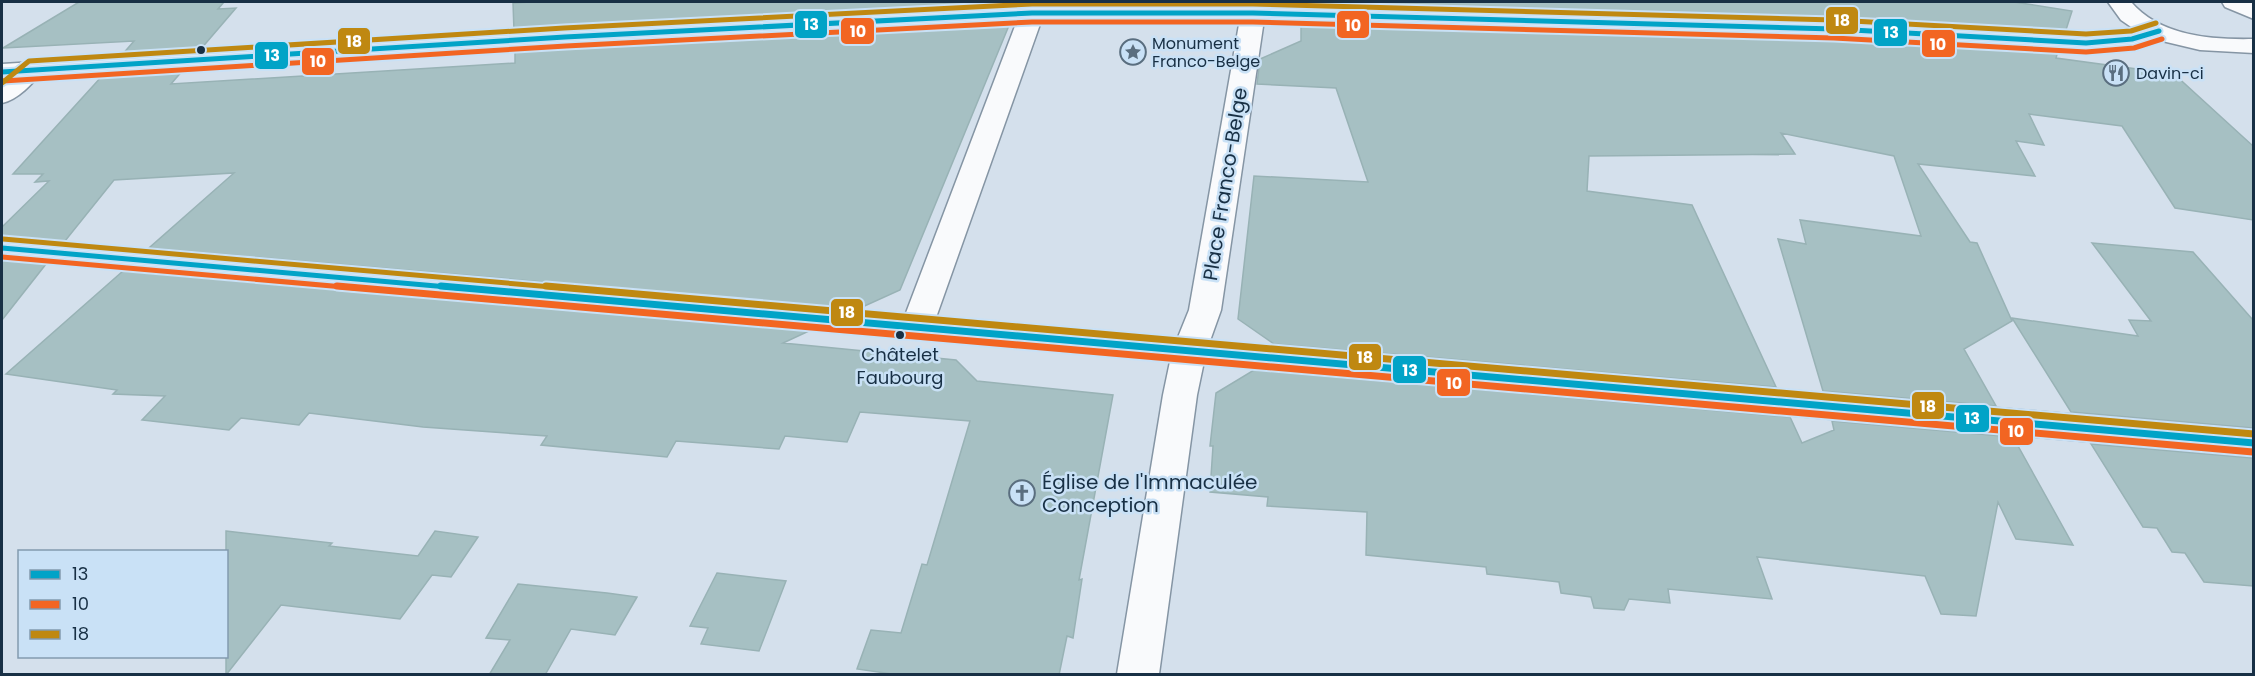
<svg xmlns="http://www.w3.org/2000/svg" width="2255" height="676" viewBox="0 0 2255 676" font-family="Poppins,sans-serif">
<rect width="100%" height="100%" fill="#d4e0ec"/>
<path fill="#a6c0c3" stroke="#98b2b5" stroke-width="1.5" d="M79 2H224L218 9 236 8 200 50 122 55 134 41 3 48Z
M531 2H1019L1018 4 514 31 513 3Z
M1323 2H2014L2072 11 2065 33 1834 20 1321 6Z
M1010 23 900 290 858 309 149 248 234 173 114 180 65 241 2 236V227L49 181 35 182 43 174H13L103 75 183 70 171 84 515 63V49Z
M1301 24 1834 38 2058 51 2056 58 2174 74 2253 146V220L2175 208 2122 126 2029 114 2044 145 2016 141 2035 176 1918 164 1970 242 1977 243 2012 321 1964 349 1996 406 1823 391 1778 239 1806 244 1800 220 1921 236 1894 156 1781 133 1795 154 1589 156 1587 191 1692 205 1776 387 1274 344 1238 319 1254 176 1368 182 1336 88 1257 84 1260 59 1301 41Z
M2092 243 2193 252 2253 320V428L2071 412 2012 318 2138 336 2129 320 2151 321Z
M2 260 46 264 2 320Z
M123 271 809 331 783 343 956 360 977 381 1113 395 1079 580 1082 579 1073 638 1067 636 1059 675H899L857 669 871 630 901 633 922 564 927 565 970 421 860 412 847 442 785 436 779 449 676 441 667 457 541 445 547 436 423 427 309 413 299 425 241 418 229 430 142 420 165 396 113 394 117 390 6 374Z
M1254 370 1790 417 1802 443 1834 430 1832 421 2013 437 2073 545 2016 539 1998 502 1976 616 1941 614 1925 576 1757 557 1772 599 1668 589 1670 603 1629 599 1624 610 1594 608 1591 597 1561 593 1559 582 1487 574 1486 567 1366 555 1367 512 1267 506 1268 497 1210 492 1213 446H1210L1216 393Z
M2091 444 2253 458V586L2204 582 2185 553 2172 552 2157 528 2143 527Z
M226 531 332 543 329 546 418 556 435 531 478 537 451 577 432 575 400 619 281 605 226 675Z
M717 573 786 581 759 651 701 644 708 628 690 626Z
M518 584 607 593 637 597 615 635 571 629 545 675H489L510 640 486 638Z"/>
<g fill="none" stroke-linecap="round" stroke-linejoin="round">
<g stroke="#8595a4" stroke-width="3">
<path id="minor" d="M1296 2H1321C1312 14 1303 23 1288 19L1284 14Z
M1032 6 1040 8 1044 13 933 326 929 334 917 337 905 334 901 326 1020 13 1024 8Z
M1253 6 1261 8 1265 13 1221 310 1206 352 1197 395 1159 674H1117L1163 395 1172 352 1189 310 1241 13 1245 8Z
M30 62 39 65 43 70C34 83 17 100 2 103V82L21 65Z"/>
</g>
<g stroke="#8595a4" stroke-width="3">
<path id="major" d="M2108 2H2131C2160 36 2211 40 2254 39V53L2200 50 2158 40 2123 48 2086 50 1834 36 1253 20H1032L565 44 2 79V64L565 30 1032 6H1253L1834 22 2086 36 2137 31 2121 20Z
M2222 2 2254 3V19L2225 7Z
M2 238 2254 430V456L2 258Z"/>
</g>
<use href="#minor" fill="#f9fafc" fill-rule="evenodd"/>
<use href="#major" fill="#f9fafc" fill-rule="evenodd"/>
<g stroke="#c9e1f6" stroke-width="9">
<path id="bus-1-far1" d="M2 72 565 37 1032 13H1253L1834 29 2086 43 2132 39 2159 31
M2 248 459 288"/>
</g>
<g stroke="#c9e1f6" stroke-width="11">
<path id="bus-1" d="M441 286 2254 443"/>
</g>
<g stroke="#c9e1f6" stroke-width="9">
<path id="bus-2-far1" d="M3 81 566 46 1032 22H1253L1834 38 2086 52 2134 48 2162 39
M2 257 355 288"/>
</g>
<g stroke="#c9e1f6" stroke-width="11">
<path id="bus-2" d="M337 286 2253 452"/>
</g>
<g stroke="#c9e1f6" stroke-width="9">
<path id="bus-3-far1" d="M2 83 29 61 564 28 1032 4H1253L1834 20 2086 34 2131 31 2156 23
M3 239 563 288"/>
</g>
<g stroke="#c9e1f6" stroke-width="11">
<path id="bus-3" d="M546 286 2254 434"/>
</g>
<use href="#bus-1-far1" stroke="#01a3c7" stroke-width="5"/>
<use href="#bus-1" stroke="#01a3c7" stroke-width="7"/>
<use href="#bus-2-far1" stroke="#f26522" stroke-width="5"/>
<use href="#bus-2" stroke="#f26522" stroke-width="7"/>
<use href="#bus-3-far1" stroke="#bf8811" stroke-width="5"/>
<use href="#bus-3" stroke="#bf8811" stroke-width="7"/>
</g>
<defs>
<g id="sight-ring" transform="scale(1.35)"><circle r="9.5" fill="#c9e1f6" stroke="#5a6e7f" stroke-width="1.5"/><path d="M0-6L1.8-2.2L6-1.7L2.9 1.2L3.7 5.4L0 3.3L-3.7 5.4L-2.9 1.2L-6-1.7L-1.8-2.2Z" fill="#5a6e7f"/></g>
<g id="restaurant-ring" transform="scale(1.35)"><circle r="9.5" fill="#c9e1f6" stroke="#5a6e7f" stroke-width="1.5"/><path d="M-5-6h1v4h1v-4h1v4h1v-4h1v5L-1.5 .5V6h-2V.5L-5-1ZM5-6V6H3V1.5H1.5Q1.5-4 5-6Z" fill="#5a6e7f"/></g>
<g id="church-ring" transform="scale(1.35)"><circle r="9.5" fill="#c9e1f6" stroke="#5a6e7f" stroke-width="1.5"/><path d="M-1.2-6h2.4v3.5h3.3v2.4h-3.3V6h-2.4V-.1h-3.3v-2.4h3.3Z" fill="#5a6e7f"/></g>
</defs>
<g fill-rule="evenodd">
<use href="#sight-ring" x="1133" y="52"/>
<use href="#restaurant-ring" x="2116" y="73"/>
<use href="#church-ring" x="1022" y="493"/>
</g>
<g fill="#183045" stroke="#c9e1f6" stroke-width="2">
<circle cx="201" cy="50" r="5"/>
<circle cx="900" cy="335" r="5"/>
</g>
<g text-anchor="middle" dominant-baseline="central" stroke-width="5" stroke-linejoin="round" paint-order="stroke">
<g font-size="16" fill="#183045" stroke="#c9e1f6" text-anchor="start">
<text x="1152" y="43">Monument<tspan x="1152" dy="18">Franco-Belge</tspan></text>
<text x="2136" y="73">Davin-ci</text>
</g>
<g font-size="18" fill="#183045" stroke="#c9e1f6">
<text x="900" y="354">Châtelet<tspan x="900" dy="23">Faubourg</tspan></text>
</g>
<g font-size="20" fill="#183045" stroke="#c9e1f6">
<text transform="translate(1225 184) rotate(-81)">Place Franco-Belge</text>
</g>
<g font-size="20" fill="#183045" stroke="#c9e1f6" text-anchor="start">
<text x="1042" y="482">Église de l'Immaculée<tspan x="1042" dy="23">Conception</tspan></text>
</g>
</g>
<g stroke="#c9e1f6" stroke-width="2">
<rect x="1825" y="6" width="34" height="29" rx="6" fill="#bf8811"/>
<rect x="794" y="10" width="34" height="29" rx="6" fill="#01a3c7"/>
<rect x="1336" y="10" width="34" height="29" rx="6" fill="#f26522"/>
<rect x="840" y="17" width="35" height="28" rx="6" fill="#f26522"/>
<rect x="1873" y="18" width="35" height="29" rx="6" fill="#01a3c7"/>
<rect x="337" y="27" width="34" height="28" rx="6" fill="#bf8811"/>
<rect x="1921" y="29" width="35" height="29" rx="6" fill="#f26522"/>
<rect x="254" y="41" width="35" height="29" rx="6" fill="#01a3c7"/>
<rect x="301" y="47" width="34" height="29" rx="6" fill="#f26522"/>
<rect x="830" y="298" width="34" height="29" rx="6" fill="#bf8811"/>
<rect x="1348" y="343" width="34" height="28" rx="6" fill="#bf8811"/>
<rect x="1392" y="355" width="35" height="29" rx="6" fill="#01a3c7"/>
<rect x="1436" y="368" width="35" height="29" rx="6" fill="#f26522"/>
<rect x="1911" y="391" width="34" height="29" rx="6" fill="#bf8811"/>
<rect x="1955" y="404" width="35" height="29" rx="6" fill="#01a3c7"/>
<rect x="1999" y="417" width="35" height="29" rx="6" fill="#f26522"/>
</g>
<g font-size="16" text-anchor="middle" font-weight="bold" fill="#fff">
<text x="1842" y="26">18</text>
<text x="811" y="30">13</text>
<text x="1353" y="31">10</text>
<text x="858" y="37">10</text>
<text x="1891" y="38">13</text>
<text x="354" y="47">18</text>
<text x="1938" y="50">10</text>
<text x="272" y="61">13</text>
<text x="318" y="67">10</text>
<text x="847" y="318">18</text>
<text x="1365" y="363">18</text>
<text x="1410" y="376">13</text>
<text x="1454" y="389">10</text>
<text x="1928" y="412">18</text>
<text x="1972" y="424">13</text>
<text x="2016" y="437">10</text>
</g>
<rect width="2255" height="676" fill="none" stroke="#183045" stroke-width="6"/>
<rect x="18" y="550" width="210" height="108" fill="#c9e1f6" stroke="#829aaf" stroke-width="1.5"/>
<rect x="30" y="570" width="30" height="9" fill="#01a3c7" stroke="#829aaf" stroke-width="1.5"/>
<text x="72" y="580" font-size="18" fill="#183045">13</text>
<rect x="30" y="600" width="30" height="9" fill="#f26522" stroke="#829aaf" stroke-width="1.5"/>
<text x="72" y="610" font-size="18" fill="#183045">10</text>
<rect x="30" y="630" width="30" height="9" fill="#bf8811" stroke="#829aaf" stroke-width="1.5"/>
<text x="72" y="640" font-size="18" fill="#183045">18</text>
</svg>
